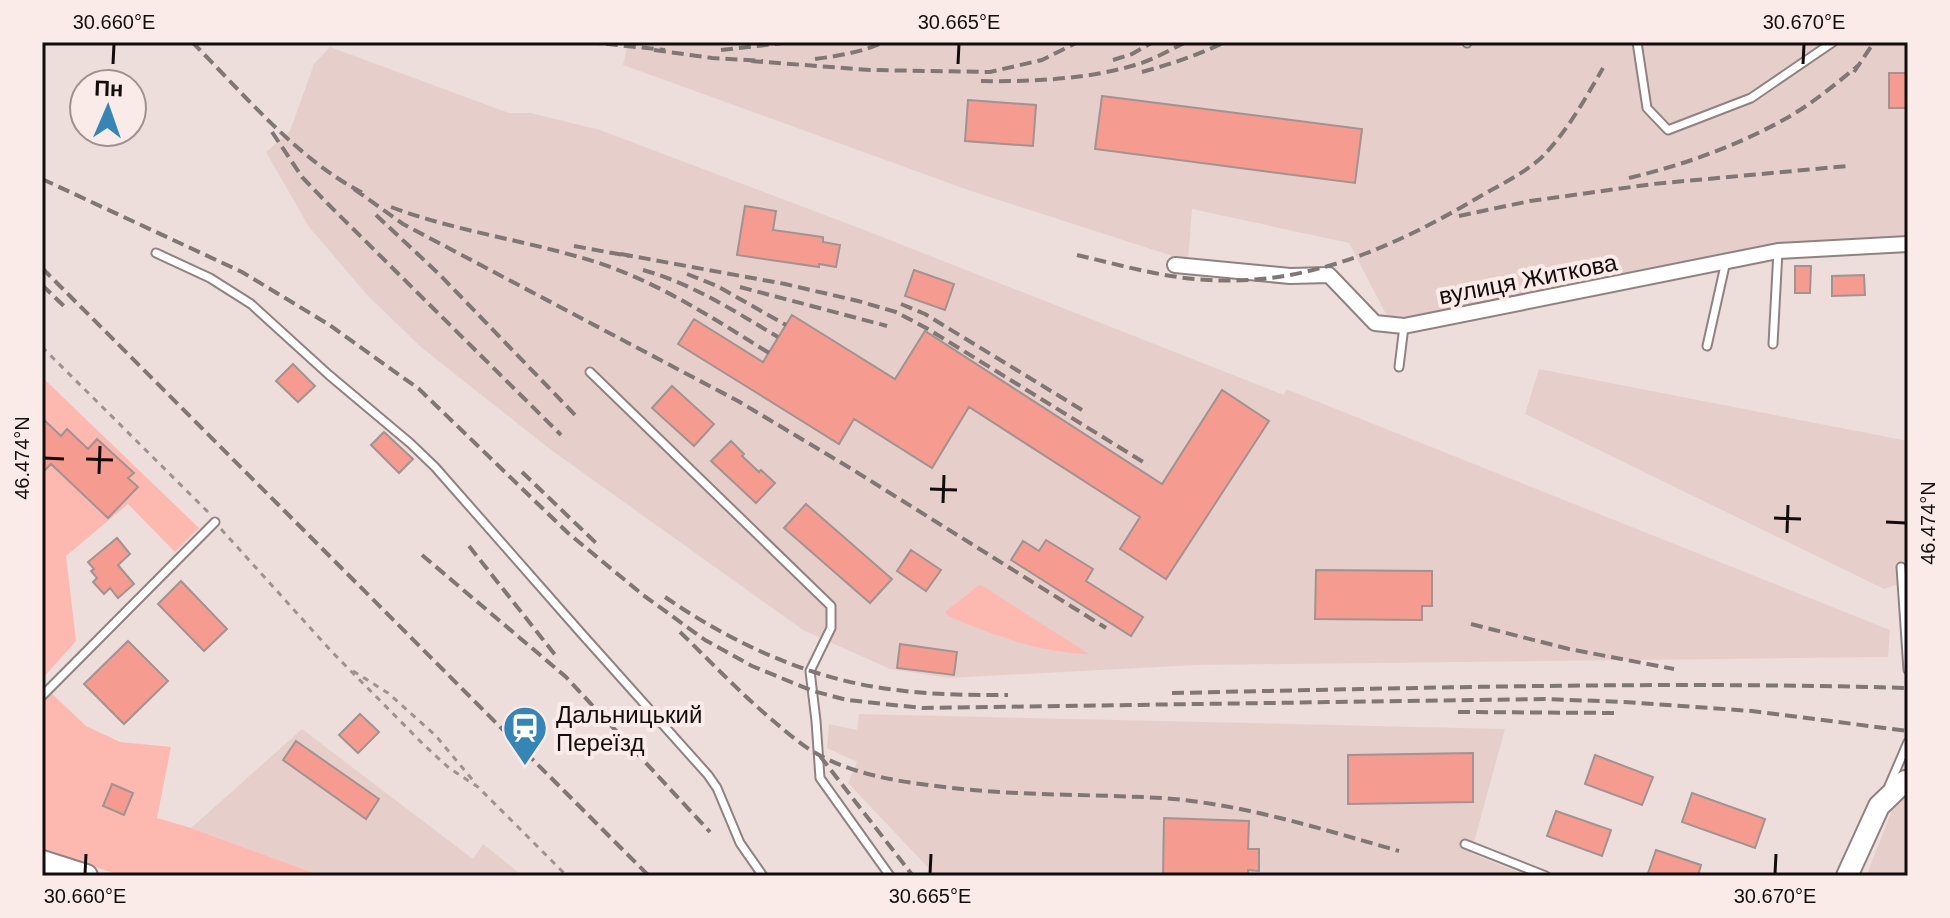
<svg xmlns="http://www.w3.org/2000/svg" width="1950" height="918" viewBox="0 0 1950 918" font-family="Arial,sans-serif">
<rect width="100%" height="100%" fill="#eddedc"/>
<path fill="#e6cfcb" d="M628 42H1908V238L1773 247 1424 317 1389 320 1349 243 1192 209 1188 261 968 190 623 65Z
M330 47 509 113H531L600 130 867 231 1284 395 1286 389 1890 630 1888 657 1196 665 949 678 890 669 803 630 551 450 422 348 368 296 309 227 266 152 290 131 314 64Z
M1539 369 1908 441V581L1884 589 1525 414Z
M859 714 1505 729 1471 853 1527 876H936L848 783 857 762 827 748 829 724 857 730Z
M302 729 473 859 483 844 523 876H322L191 828Z
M1908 770V876H1866Z"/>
<path fill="#fdb9b0" d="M42 377 199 528 175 552 128 504 66 556 76 641 42 679Z
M979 585 983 586 1089 654C1041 653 992 635 948 616L945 612Z
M49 691 86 726 120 742 171 747 157 818 191 828 322 876H122L42 849V698Z"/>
<path fill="#f59b90" stroke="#a09391" stroke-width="2" d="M1889 73H1908V108H1889Z
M1102 96 1362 129 1355 183 1095 149Z
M968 100 1036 105 1033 146 965 141Z
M745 206 776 211 773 230 823 237V242L840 245 836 267 819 264V267L737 255Z
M1795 266H1811L1810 293H1795Z
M914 270 954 284 945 310 905 296Z
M1864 275 1865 295 1832 296V276Z
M792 315 895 379 925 331 1162 484 1222 390 1269 421 1166 579 1120 549 1140 517 969 407 932 468 854 419 839 444 678 344 694 319 763 362Z
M293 364 315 386 298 402 276 381Z
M672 386 714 424 694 446 652 408Z
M42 418 61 436 67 429 88 449 97 439 134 473 128 478 138 487 108 518 51 464 42 473Z
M384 432 413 459 399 473 371 445Z
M731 441 744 454 742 456 759 472 761 470 775 483 756 503 711 461Z
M806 504 892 579 870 603 784 528Z
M117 538 130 554 118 565 134 584 118 598 110 588 104 594 93 582 97 578 91 571 94 569 88 562Z
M1046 540 1093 569 1086 581 1143 617 1131 636 1011 560 1023 541 1039 551Z
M911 550 941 570 926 591 897 571Z
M1316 570 1432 571V606H1422V620L1315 619Z
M181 581 227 629 204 651 158 604Z
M128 641 168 681 124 724 84 684Z
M900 644 957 652 954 675 897 668Z
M360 714 379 732 358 753 339 735Z
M296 741 379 799 366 819 283 760Z
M1473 753V802L1348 804V755Z
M1595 755 1653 777 1642 805 1585 784Z
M112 784 133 793 124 815 103 806Z
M1692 793 1765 819 1755 848 1682 822Z
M1556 811 1611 830 1602 856 1547 836Z
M1164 818 1249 821 1248 849H1259V871L1248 870V876H1163Z
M1656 850 1701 865 1698 876H1647Z"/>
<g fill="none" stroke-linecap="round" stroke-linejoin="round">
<g stroke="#908280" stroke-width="11">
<path id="lane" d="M1637 42 1647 108 1668 130 1751 98 1833 42
M1467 43V42
M156 253 210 278 251 304 329 375 410 443 435 467 581 633 708 775 717 788 740 843 763 876
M1773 344 1778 251
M1707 346 1726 261
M1399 367 1404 326
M590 372 831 606V628L810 671 816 721 820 778 890 876
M1901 567 1908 670
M42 696 215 522
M1889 786 1908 742
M1465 844 1546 876"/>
</g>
<g stroke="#908280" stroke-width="18">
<path id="street" d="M1175 265 1290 276 1329 275 1375 323 1404 326 1778 251 1908 244"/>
</g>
<g stroke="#908280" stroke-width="24">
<path id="secondary" d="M1847 876 1879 806 1905 781H1908"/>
</g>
<g stroke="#908280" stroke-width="26">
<path id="primary" d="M42 862 86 876"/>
</g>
<path stroke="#9e9291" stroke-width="3" stroke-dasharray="6 6" stroke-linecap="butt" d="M42 347 209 513
M221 529 332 652 425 746 449 768 478 787 567 876
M353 671 388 693 436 736 476 784"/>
<use href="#lane" stroke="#fff" stroke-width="7"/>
<use href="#street" stroke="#fff" stroke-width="14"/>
<use href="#secondary" stroke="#fff" stroke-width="20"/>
<use href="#primary" stroke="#fff" stroke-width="22"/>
<path stroke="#807674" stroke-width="4" stroke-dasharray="12 6" stroke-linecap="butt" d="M192 42C243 93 298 160 363 193
M588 42 665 50
M654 50 712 58 763 61
M721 50 792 42
M815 59C839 56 862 52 884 42
M1113 60 1132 54 1153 42
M751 61 870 70 990 72 1042 60 1078 42
M1142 72C1171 64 1198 55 1225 42
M1854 72 1874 42
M981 81C1029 82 1090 79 1135 65 1153 60 1170 50 1186 42
M272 132 302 177 327 203 561 435
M1629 178C1683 165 1737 146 1785 119 1812 104 1837 83 1860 64
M42 179 242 272 328 324 419 389 568 533 643 595 705 640 752 666 813 691 847 700 922 708 1545 699 1624 702 1752 711 1908 731
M354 189 403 224 738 401 850 468 1106 628
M391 207C452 230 517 239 579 257 649 276 708 315 769 353
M376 215 439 274 579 419
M1459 216 1530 201 1653 184 1847 166
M574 246 629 256
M621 254 785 284 858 301 896 312 928 329 1148 465
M1077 255C1120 265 1164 278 1209 280 1308 286 1396 246 1479 197 1500 185 1523 174 1541 158 1567 132 1585 99 1603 68
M42 268 649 876
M643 270C693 284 734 311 778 337
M687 274 717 286 786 325
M42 285 67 309
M740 287 887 326
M901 304 925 314 1087 413
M522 472 596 543
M469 546 556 656
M422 555 566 677 710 832
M665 597C733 644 814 681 897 690 934 695 971 695 1008 695
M1471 624 1569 649 1674 669
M680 632C712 663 742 695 777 724 790 735 805 748 821 756 859 776 902 782 944 787 1017 796 1090 794 1162 798 1244 804 1321 829 1399 851
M1172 693C1417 688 1663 681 1908 688
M1458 712 1618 713
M820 756 913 876"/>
</g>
<path fill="none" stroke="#120d0c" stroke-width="3" d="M113 64 114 44M958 64 959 44M1803 64 1804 44M44 458 64 459M86 459 113 460M99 474 100 446M930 489 957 490M943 503 944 475M1774 518 1801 519M1886 522 1906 523M1787 533 1788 505M85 874 86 854M930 874 931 854M1775 874 1776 854"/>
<defs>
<g id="station-pin" transform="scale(2.3)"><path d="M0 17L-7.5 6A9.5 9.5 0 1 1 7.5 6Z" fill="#3586b7" stroke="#faebe9"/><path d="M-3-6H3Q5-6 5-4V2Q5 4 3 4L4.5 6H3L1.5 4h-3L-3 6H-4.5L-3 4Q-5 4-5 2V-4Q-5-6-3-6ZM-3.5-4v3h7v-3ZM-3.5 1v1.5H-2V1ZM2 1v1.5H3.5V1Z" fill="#fff"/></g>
</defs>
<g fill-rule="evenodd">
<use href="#station-pin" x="525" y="728"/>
</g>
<g text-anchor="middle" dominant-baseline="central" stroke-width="8" stroke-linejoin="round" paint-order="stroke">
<g font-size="24" fill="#120d0c" stroke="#faebe9">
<text transform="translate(1528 279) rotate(-11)">вулиця Житкова</text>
</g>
<g font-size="24" fill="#120d0c" stroke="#faebe9" text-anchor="start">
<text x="556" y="714">Дальницький<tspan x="556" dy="28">Переїзд</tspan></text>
</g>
</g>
<rect width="1950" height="918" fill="none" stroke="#faebe9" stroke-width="88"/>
<g transform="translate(108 108) rotate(2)"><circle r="38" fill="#faebe9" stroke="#9d9291" stroke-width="2"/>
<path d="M0-6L14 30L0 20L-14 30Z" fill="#3586b7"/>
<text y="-12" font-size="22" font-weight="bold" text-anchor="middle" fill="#120d0c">Пн</text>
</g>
<rect x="44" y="44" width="1862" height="830" fill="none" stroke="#120d0c" stroke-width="3"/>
<g font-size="20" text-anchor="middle" fill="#120d0c">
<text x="114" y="29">30.660°E</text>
<text x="959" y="29">30.665°E</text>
<text x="1804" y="29">30.670°E</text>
<text transform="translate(22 458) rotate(-90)" y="7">46.474°N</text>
<text transform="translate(1928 523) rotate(-90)" y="7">46.474°N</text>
<text x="85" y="903">30.660°E</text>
<text x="930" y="903">30.665°E</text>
<text x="1775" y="903">30.670°E</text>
</g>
</svg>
